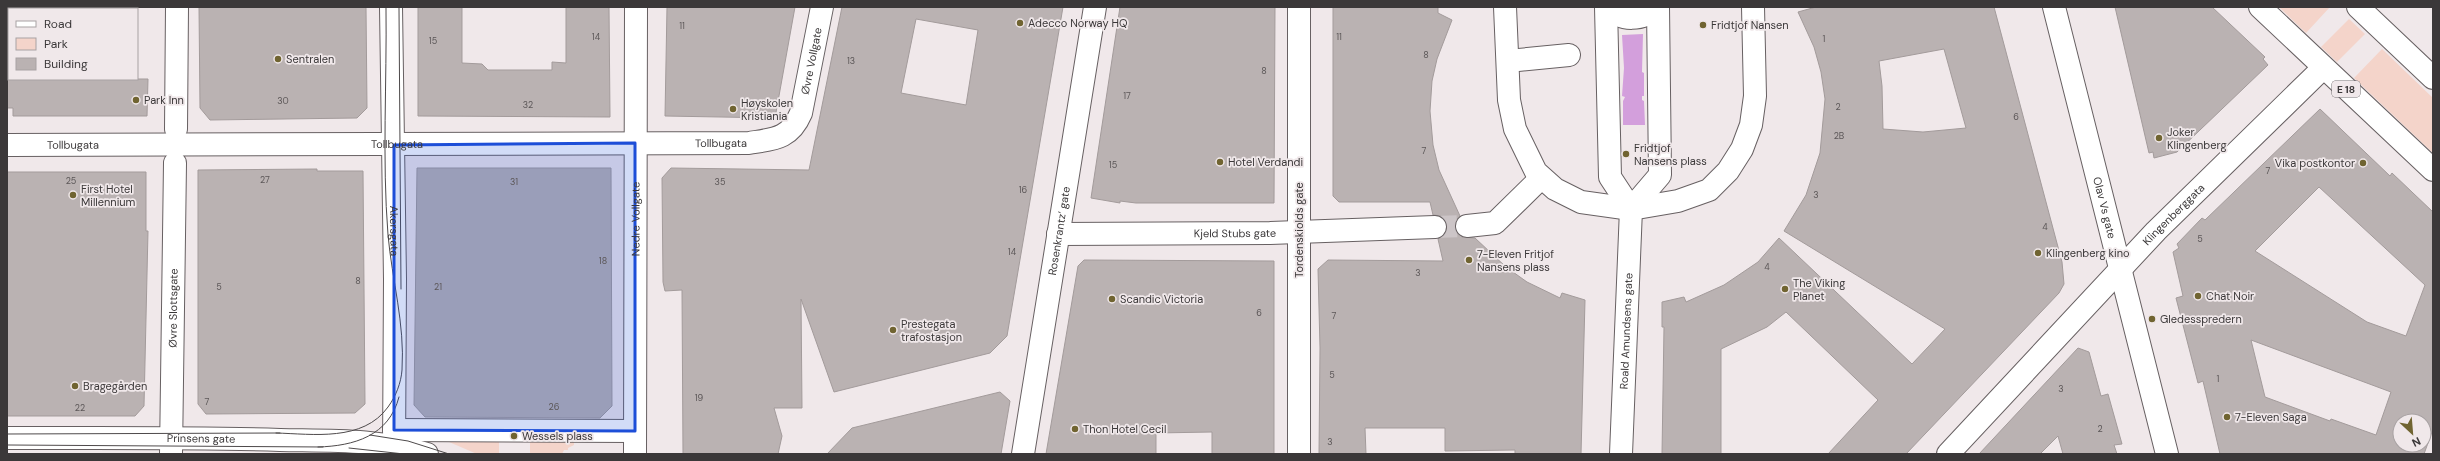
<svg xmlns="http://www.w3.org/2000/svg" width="2440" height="461" viewBox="0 0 2440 461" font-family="'DM Sans',sans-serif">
<rect width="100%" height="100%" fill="#f0e8ea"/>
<path fill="#f4d4ca" d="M2279 7H2330L2306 33Z
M2349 19 2365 34 2337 62 2321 47Z
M2382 49 2433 98V153L2354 78Z
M530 439 580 441 574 442V445L568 448V450H564L562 454H530Z
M450 440H499V454H477L449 442Z"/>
<path fill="#d39fdc" d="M1643 34 1642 72 1644 73V96H1642V100L1644 101 1645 125H1623V101L1625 97 1622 96 1624 68 1622 35Z"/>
<path fill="#bab2b2" stroke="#a39b9b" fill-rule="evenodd" d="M199 7H366L367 108 357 118 210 120 200 108Z
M418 7H462V63L482 64 488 70H552V62L566 63V7H609L610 117 418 116Z
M667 7H795L775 118 665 116Z
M842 7H1063L1007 336 990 353 834 392 801 299 802 408H774L782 436 778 454H683L682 290 665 291 663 282 662 178 671 168 809 170ZM916 19 978 30 966 105 901 93Z
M1120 7H1275L1274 203H1136L1120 201V203L1091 198Z
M1333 7H1438V13L1452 20 1437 59 1432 81 1430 111 1433 145 1439 170 1460 216 1455 221V228L1462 237 1475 238 1506 267 1527 282 1560 298 1562 293 1585 300 1581 454H1515V450L1445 451V428H1365L1366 454H1319L1320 348 1318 269 1328 260 1443 261 1438 239 1446 233 1447 227 1441 216 1433 215 1430 202H1339L1333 196Z
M1816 7H1994L2062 262 2064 284 2059 293 1906 454H1828L1878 400 1786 312 1767 327 1721 349V454H1662L1664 327H1662V302L1684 297 1686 302 1724 285 1758 262 1779 238 1912 364 1945 329 1784 231 1806 195 1820 153 1825 99 1821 72 1814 47 1798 12ZM1944 49 1966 128 1923 132 1883 129 1882 86 1879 61Z
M2115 7H2212L2265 57 2263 59 2268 65 2177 152 2154 158 2153 152 2149 153Z
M7 79H148L147 116H13V108H7Z
M2320 109 2390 176 2392 173 2433 212V429L2424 454H2220L2203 381 2198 383 2176 298 2183 296 2173 252 2179 248 2177 244 2202 218 2205 220ZM2319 187 2425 285 2406 336 2367 322 2255 251ZM2251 340 2391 392 2376 435 2331 419 2330 421 2265 397ZM2400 421H2424V445H2400Z
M417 168H611L612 406 600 418 425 417 414 405Z
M317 169V171H363L365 404 355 413 206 414 198 404V170Z
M7 172H146V231H148L144 406 135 416H7Z
M1084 260 1274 261V454H1212V432L1156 433V454H1046L1078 266Z
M2078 348 2089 352 2101 396 2108 394 2122 444 2114 445 2117 454H2063L2058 436 2040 454H1979Z
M1000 392 1010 401 1001 454H827L852 428Z"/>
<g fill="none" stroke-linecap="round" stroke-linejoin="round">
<path stroke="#ccc5c7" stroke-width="22" stroke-dasharray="22 11" stroke-linecap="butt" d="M1435 227 1467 226"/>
<g stroke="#676062" stroke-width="24">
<g id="street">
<path id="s1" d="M391 7 395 279 394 454"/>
<path d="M1505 7 1509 100 1515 129 1536 172 1555 189 1581 202 1631 209 1678 201 1709 190 1728 171 1742 149 1751 125 1755 96 1753 7"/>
<path d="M1606 7 1610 177 1631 209"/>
<path d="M1607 7C1621 22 1643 21 1657 7"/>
<path id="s2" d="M2054 7 2167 454"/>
<path d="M1508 61 1569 55"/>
<path d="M176 129 177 7"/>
<path id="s3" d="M7 145 749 143C774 139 790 139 801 113L822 7"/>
<path d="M1631 209 1660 175 1658 7"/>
<path d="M1467 226 1495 223 1541 178"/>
<path id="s4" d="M1058 234 1270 233 1435 227"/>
<path d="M394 430 635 431"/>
<path id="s5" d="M7 438C98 438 189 437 280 440 329 441 379 439 427 454"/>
<path id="s6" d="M171 454 175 163"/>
<path id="s7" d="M635 454 636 7"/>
<path id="s8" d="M1023 454 1095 7"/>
<path d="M1299 454V7"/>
<path id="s9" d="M1621 454 1631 209"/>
<path id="s10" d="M1948 454 2156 231 2323 68"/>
</g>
</g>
<g stroke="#676062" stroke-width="24">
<path id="highway" d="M2260 7 2433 170
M2358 7 2433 78"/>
</g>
<use href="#street" stroke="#fff" stroke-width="22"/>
<use href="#highway" stroke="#fff" stroke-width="22"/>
<path stroke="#4e4a4b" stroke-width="1" d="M399 7 401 289
M276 433C313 434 363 442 388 407 396 396 401 383 402 370 405 324 392 280 388 235 382 159 387 82 386 7
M7 434 280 433
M370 435 408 441 449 454
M7 445 323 447
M318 447C354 446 389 436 399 397
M349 448 404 454"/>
</g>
<path fill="#1d4ed8" fill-opacity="0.2" stroke="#1d4ed8" stroke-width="3" stroke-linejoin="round" d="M635 143V431L394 430V145Z"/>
<g fill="#706431" stroke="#f0e8ea" stroke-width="1.5">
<circle cx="1020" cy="23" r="4"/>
<circle cx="1703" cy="25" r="4"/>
<circle cx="278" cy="59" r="4"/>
<circle cx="136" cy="100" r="4"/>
<circle cx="733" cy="109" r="4"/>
<circle cx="2159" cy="138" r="4"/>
<circle cx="1626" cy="154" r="4"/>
<circle cx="1220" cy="162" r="4"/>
<circle cx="2363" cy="163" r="4"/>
<circle cx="73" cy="195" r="4"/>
<circle cx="2038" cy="253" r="4"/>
<circle cx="1469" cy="260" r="4"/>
<circle cx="1785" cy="289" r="4"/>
<circle cx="2198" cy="296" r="4"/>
<circle cx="1112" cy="299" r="4"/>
<circle cx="2152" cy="319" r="4"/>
<circle cx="893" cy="330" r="4"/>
<circle cx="75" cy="386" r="4"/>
<circle cx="2227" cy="417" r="4"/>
<circle cx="1075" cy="429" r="4"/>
<circle cx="514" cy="436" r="4"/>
</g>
<g text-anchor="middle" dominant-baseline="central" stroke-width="3.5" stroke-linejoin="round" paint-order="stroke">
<g font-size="9" fill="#5b5657">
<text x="682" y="26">11</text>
<text x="596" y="37">14</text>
<text x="1339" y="37">11</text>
<text x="1824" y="39">1</text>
<text x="433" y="41">15</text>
<text x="1426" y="55">8</text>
<text x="851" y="61">13</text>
<text x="1264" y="71">8</text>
<text x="1127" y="96">17</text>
<text x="283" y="101">30</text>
<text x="528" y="105">32</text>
<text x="1838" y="107">2</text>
<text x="2016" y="117">6</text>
<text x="1839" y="136">2B</text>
<text x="1424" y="151">7</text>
<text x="1113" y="165">15</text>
<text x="2268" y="171">7</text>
<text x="265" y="180">27</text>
<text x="71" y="181">25</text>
<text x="514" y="182">31</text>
<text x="720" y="182">35</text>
<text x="1023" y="190">16</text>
<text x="1816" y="195">3</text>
<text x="2045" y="227">4</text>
<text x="2200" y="239">5</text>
<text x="1012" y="252">14</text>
<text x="603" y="261">18</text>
<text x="1767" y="267">4</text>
<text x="1418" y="273">3</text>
<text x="358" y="281">8</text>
<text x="219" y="287">5</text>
<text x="438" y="287">21</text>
<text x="1259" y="313">6</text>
<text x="1334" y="316">7</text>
<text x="1332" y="375">5</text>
<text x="2218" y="379">1</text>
<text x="2061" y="389">3</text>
<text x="699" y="398">19</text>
<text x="207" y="402">7</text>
<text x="554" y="407">26</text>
<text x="80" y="408">22</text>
<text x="2100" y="429">2</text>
<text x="1330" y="442">3</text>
</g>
<rect fill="#f0e8ea" stroke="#716d6e" stroke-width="1" x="2332" y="81" width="28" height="16" rx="3"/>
<g font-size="10" font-weight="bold" fill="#3b3839">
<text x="2346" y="89">E 18</text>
</g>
<g font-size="11" fill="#3b3839" stroke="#f0e8ea" text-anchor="start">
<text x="1028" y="23">Adecco Norway HQ</text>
<text x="1711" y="25">Fridtjof Nansen</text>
<text x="286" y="59">Sentralen</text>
<text x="144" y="100">Park Inn</text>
<text x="741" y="103">Høyskolen<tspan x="741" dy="13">Kristiania</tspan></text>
<text x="2167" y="132">Joker<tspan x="2167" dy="13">Klingenberg</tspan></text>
<text x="1634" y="148">Fridtjof<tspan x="1634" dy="13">Nansens plass</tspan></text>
<text x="1228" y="162">Hotel Verdandi</text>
<text x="2355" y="163" text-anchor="end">Vika postkontor</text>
<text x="81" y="189">First Hotel<tspan x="81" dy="13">Millennium</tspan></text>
<text x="2046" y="253">Klingenberg kino</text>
<text x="1477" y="254">7-Eleven Fritjof<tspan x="1477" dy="13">Nansens plass</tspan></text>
<text x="1793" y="283">The Viking<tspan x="1793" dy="13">Planet</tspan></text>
<text x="2206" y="296">Chat Noir</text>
<text x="1120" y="299">Scandic Victoria</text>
<text x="2160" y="319">Gledesspredern</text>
<text x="901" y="324">Prestegata<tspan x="901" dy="13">trafostasjon</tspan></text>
<text x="83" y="386">Bragegården</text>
<text x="2235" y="417">7-Eleven Saga</text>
<text x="1083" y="429">Thon Hotel Cecil</text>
<text x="522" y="436">Wessels plass</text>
</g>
<g font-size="11" fill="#3b3839" stroke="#f0e8ea">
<text stroke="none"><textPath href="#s3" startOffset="859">Øvre Vollgate</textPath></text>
<text stroke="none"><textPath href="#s3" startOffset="714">Tollbugata</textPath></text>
<text stroke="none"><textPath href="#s3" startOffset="66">Tollbugata</textPath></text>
<text stroke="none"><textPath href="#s3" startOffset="390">Tollbugata</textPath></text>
<text stroke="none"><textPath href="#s2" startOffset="207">Olav Vs gate</textPath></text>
<text stroke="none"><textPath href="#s10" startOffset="329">Klingenberggata</textPath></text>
<text stroke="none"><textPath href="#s7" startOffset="235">Nedre Vollgate</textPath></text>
<text stroke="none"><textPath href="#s1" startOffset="224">Akersgata</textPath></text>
<text stroke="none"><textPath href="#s8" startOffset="226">Rosenkrantz’ gate</textPath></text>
<text transform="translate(1299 230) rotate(-90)">Tordenskiolds gate</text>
<text stroke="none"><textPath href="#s4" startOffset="177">Kjeld Stubs gate</textPath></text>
<text stroke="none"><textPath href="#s6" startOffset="146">Øvre Slottsgate</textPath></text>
<text stroke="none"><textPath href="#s9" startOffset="123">Roald Amundsens gate</textPath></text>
<text stroke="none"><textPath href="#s5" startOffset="194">Prinsens gate</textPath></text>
</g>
</g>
<rect width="2440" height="461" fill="none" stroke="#3b3839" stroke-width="16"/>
<rect x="8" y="8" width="130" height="72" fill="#f0e8ea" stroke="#a8a2a3"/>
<rect x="16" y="21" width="20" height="6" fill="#ffffff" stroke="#a8a2a3"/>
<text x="44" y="28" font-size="12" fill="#3b3839">Road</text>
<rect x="16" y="38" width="20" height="12" fill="#f4d4ca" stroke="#a8a2a3"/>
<text x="44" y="48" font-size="12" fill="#3b3839">Park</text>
<rect x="16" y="58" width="20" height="12" fill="#bab2b2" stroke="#a8a2a3"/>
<text x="44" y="68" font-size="12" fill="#3b3839">Building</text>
<g transform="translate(2412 433) rotate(154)"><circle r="19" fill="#f0e8ea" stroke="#a8a2a3"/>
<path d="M0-3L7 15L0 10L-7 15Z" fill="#706431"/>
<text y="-6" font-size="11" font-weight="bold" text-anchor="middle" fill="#3b3839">N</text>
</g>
</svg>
